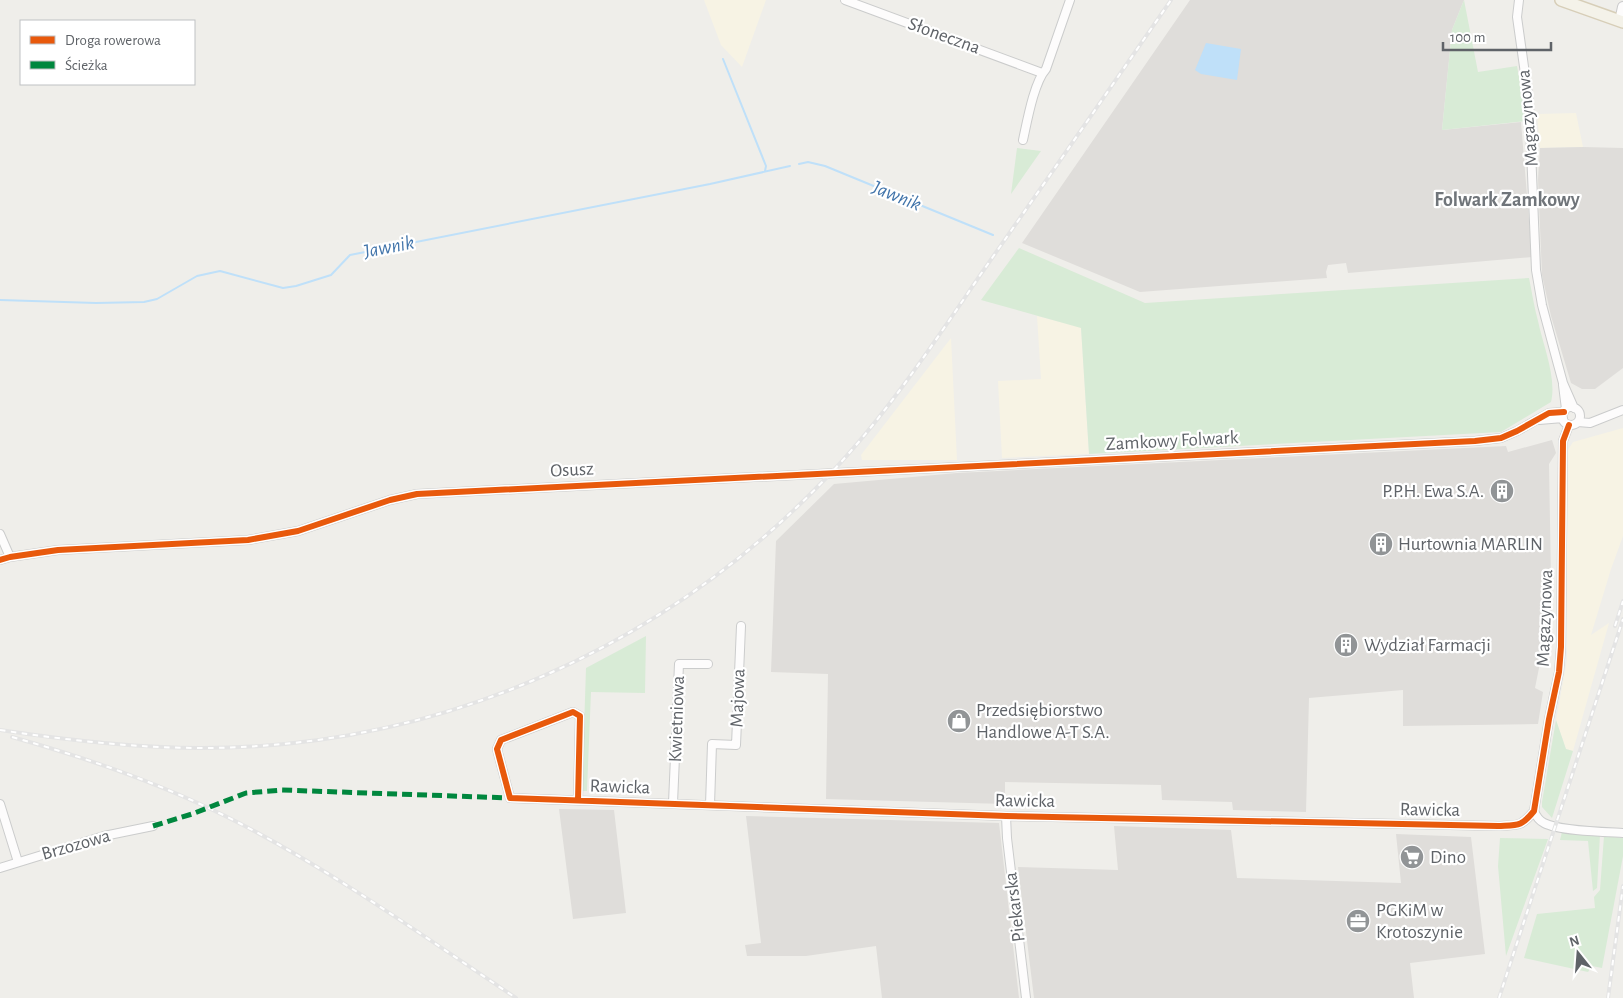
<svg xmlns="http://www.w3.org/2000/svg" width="1623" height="998" viewBox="0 0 1623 998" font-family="'Alegreya Sans',sans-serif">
<rect width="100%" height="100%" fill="#efeeea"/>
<path fill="#f7f3e4" d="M704 0H766L742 67 721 45Z
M1576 113 1583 147 1540 148 1537 114Z
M1037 316 1081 327 1089 454 1002 458 998 381 1041 379Z
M951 338 957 460H862L861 455Z
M1623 428V536L1611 569 1591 635 1609 623 1573 751 1566 749 1556 720 1567 660 1566 453 1573 442Z"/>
<path fill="#dfddda" d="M1190 0H1464L1452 30 1442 130 1521 122 1532 257 1348 273 1346 263 1328 265 1326 272 1327 278 1140 292 1022 243Z
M1583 147 1623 148V368L1595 389H1582L1571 383 1551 316 1542 275 1538 179 1540 148Z
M1552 440 1556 453 1549 464 1552 638H1545L1535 688 1543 692 1538 724 1403 726V690L1309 698 1306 812 1233 810 1232 802 1162 800 1161 785 1005 782V804L826 799 828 674 771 672 776 541 834 484 957 473 1506 446 1508 452Z
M559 809 614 810 626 913 573 919Z
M746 816 999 823 1019 998H882L876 946 806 956H747L745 945 761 943Z
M1114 826 1231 830 1237 878 1401 883 1396 834 1471 837 1485 954 1410 963 1414 998H1034L1018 867 1118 870Z"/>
<path fill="#d8ebd6" d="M1464 0 1478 72 1517 66 1527 121 1442 130 1452 30Z
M1017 148 1041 151 1011 194Z
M1019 248 1145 303 1529 278C1532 292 1534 307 1538 321 1543 345 1557 378 1551 402L1501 432 1089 454 1081 328 981 300Z
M646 636 645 693 591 692 587 791H582L586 668Z
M1556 720 1566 749 1573 751 1552 818 1542 807V802Z
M1562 832 1600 835 1597 888 1593 891 1588 841 1560 840Z
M1604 836 1623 838V856L1602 968 1592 966 1588 972 1524 958 1537 914 1595 908 1594 897 1600 890Z
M1500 838 1548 839 1506 956 1498 866Z"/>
<path fill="#bfe0f9" d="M1206 43 1241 49 1237 80 1201 74 1195 70Z"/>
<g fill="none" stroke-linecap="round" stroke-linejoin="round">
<path stroke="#bfe0f9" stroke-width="2" d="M723 59 766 166 765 171
M799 164 808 162 825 166 993 235
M0 300 96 303 144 302 157 299 197 276 220 271 283 288 296 286 331 275 350 255 710 184 790 166"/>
<g stroke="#cbcccc" stroke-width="10">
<path id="street" d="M845 0 1042 73
M1519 0 1517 17 1529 102 1536 270 1542 305 1557 361 1563 383 1574 408
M1023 140C1027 122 1034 82 1046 69L1070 0
M1563 385 1566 409
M1562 416a9 9 0 1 1 18 0a9 9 0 1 1-18 0Z
M1539 420 1563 418
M1578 422 1590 423 1623 410
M0 534 10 557
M0 560 10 557 58 550 248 540 298 531 390 500 417 494 1475 441 1501 438 1517 431 1549 413 1564 412
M578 800 580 716 573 712 501 740 497 749 510 798 1006 816 1498 826C1518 825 1521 827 1534 811L1549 719 1559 672 1561 647 1563 441 1569 425
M673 803 679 664H708
M0 804 18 862
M710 805 712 744 736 745 741 626
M1534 811C1536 816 1538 820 1544 823 1559 831 1604 832 1623 833
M1006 816 1007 838 1026 998
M0 868 104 836 153 826"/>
</g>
<g stroke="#cacacb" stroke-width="12">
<path id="secondary" d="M1620 21 1623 7"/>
</g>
<g stroke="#d7ceb8" stroke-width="14">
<path id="primary" d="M1561 0 1623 22"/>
</g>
<use href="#street" stroke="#fdfcfc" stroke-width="8"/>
<use href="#secondary" stroke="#fdfcfc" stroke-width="10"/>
<use href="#primary" stroke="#f4f2e9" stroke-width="11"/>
<g stroke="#e4e4e4" stroke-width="4">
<path id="rail" d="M1615 626 1623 601
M0 730C66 740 134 748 201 748 440 748 666 647 830 474 888 413 935 341 983 271 1046 181 1109 90 1171 0
M12 737C91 759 168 786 241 824 337 874 426 938 516 998
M1499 998 1623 619
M1608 998 1623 886"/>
</g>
<use href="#rail" stroke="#fff" stroke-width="2" stroke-dasharray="5.5" stroke-linecap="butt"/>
<path stroke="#00873e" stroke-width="5" stroke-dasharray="10 5" stroke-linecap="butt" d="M153 826 192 814 246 793 282 790 510 798"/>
<g stroke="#fff" stroke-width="9">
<path id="cycleway" d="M0 560 10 557 58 550 248 540 298 531 390 500 417 494 1475 441 1501 438 1517 431 1549 413 1564 412
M578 800 580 716 573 712 501 740 497 749 510 798 1006 816 1498 826C1518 825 1521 827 1534 811L1549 719 1559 672 1561 647 1563 441 1569 425"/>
</g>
<use href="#cycleway" stroke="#e8590c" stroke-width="6"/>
</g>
<defs>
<g id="building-disc" transform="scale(1.25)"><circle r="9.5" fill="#919496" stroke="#fff"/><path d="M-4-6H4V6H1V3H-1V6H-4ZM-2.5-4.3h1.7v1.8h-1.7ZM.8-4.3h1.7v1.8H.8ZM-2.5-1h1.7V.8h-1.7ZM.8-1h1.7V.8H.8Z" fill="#fff"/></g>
<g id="shop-disc" transform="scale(1.25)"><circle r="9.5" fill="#919496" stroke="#fff"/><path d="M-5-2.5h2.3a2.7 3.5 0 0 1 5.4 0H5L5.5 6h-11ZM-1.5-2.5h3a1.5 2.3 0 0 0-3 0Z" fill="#fff"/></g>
<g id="supermarket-disc" transform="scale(1.25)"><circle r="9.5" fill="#919496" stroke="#fff"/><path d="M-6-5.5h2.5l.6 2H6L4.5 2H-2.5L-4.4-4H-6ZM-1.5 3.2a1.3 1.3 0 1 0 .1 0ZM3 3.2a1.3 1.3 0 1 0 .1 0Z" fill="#fff"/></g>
<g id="office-disc" transform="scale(1.25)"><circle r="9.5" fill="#919496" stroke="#fff"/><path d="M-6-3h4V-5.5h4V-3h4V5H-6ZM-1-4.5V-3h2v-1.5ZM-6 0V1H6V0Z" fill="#fff"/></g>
</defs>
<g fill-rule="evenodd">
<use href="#building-disc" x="1502" y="491"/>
<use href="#building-disc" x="1381" y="544"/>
<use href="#building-disc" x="1346" y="645"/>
<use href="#shop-disc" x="959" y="721"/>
<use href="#supermarket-disc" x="1412" y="857"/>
<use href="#office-disc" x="1358" y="921"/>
</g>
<g text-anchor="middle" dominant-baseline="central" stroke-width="4.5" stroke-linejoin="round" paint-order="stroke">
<g font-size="19" fill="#5f6368" stroke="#fff">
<text transform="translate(944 36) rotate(20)">Słoneczna</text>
<text transform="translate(1528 118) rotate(-95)">Magazynowa</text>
<text transform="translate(1172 441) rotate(-3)">Zamkowy Folwark</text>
<text transform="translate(572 470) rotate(-3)">Osusz</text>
<text transform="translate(1545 618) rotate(-88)">Magazynowa</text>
<text transform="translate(738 698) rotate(-88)">Majowa</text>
<text transform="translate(677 719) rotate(-88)">Kwietniowa</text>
<text transform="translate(620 787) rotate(2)">Rawicka</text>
<text transform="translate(1025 801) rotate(1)">Rawicka</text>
<text transform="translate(1430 810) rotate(1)">Rawicka</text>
<text transform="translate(76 845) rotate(-16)">Brzozowa</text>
<text transform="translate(1015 907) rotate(-97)">Piekarska</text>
</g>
<g font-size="19" fill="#5f6368" stroke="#fff" text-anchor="start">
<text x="1484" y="491" text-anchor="end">P.P.H. Ewa S.A.</text>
<text x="1398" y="544">Hurtownia MARLIN</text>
<text x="1364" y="645">Wydział Farmacji</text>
<text x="976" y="710">Przedsiębiorstwo<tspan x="976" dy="22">Handlowe A-T S.A.</tspan></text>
<text x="1430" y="857">Dino</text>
<text x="1376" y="910">PGKiM w<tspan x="1376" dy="22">Krotoszynie</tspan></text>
</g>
<g font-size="20" font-style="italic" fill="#4174aa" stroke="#fff">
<text transform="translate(897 196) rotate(22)">Jawnik</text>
<text transform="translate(389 247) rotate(-11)">Jawnik</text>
</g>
<g font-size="20" font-weight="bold" fill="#70757a" stroke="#fff">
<text x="1507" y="200">Folwark Zamkowy</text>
</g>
</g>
<rect x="20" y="20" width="175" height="65" fill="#ffffff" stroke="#bfc1c3"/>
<rect x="30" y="36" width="25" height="8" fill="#e8590c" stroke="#bfc1c3"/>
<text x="65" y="45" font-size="15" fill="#5f6368">Droga rowerowa</text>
<rect x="30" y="61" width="25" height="8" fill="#00873e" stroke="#bfc1c3"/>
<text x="65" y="70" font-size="15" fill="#5f6368">Ścieżka</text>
<g transform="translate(1578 953) rotate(343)" stroke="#ffffff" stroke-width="4" paint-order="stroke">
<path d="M0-4L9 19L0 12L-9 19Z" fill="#5f6368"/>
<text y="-8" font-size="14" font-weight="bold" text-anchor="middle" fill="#5f6368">N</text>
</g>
<path d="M1443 42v8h108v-8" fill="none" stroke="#5f6368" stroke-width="2.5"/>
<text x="1450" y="42" font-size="15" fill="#5f6368" stroke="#ffffff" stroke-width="4" paint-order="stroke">100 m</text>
</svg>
